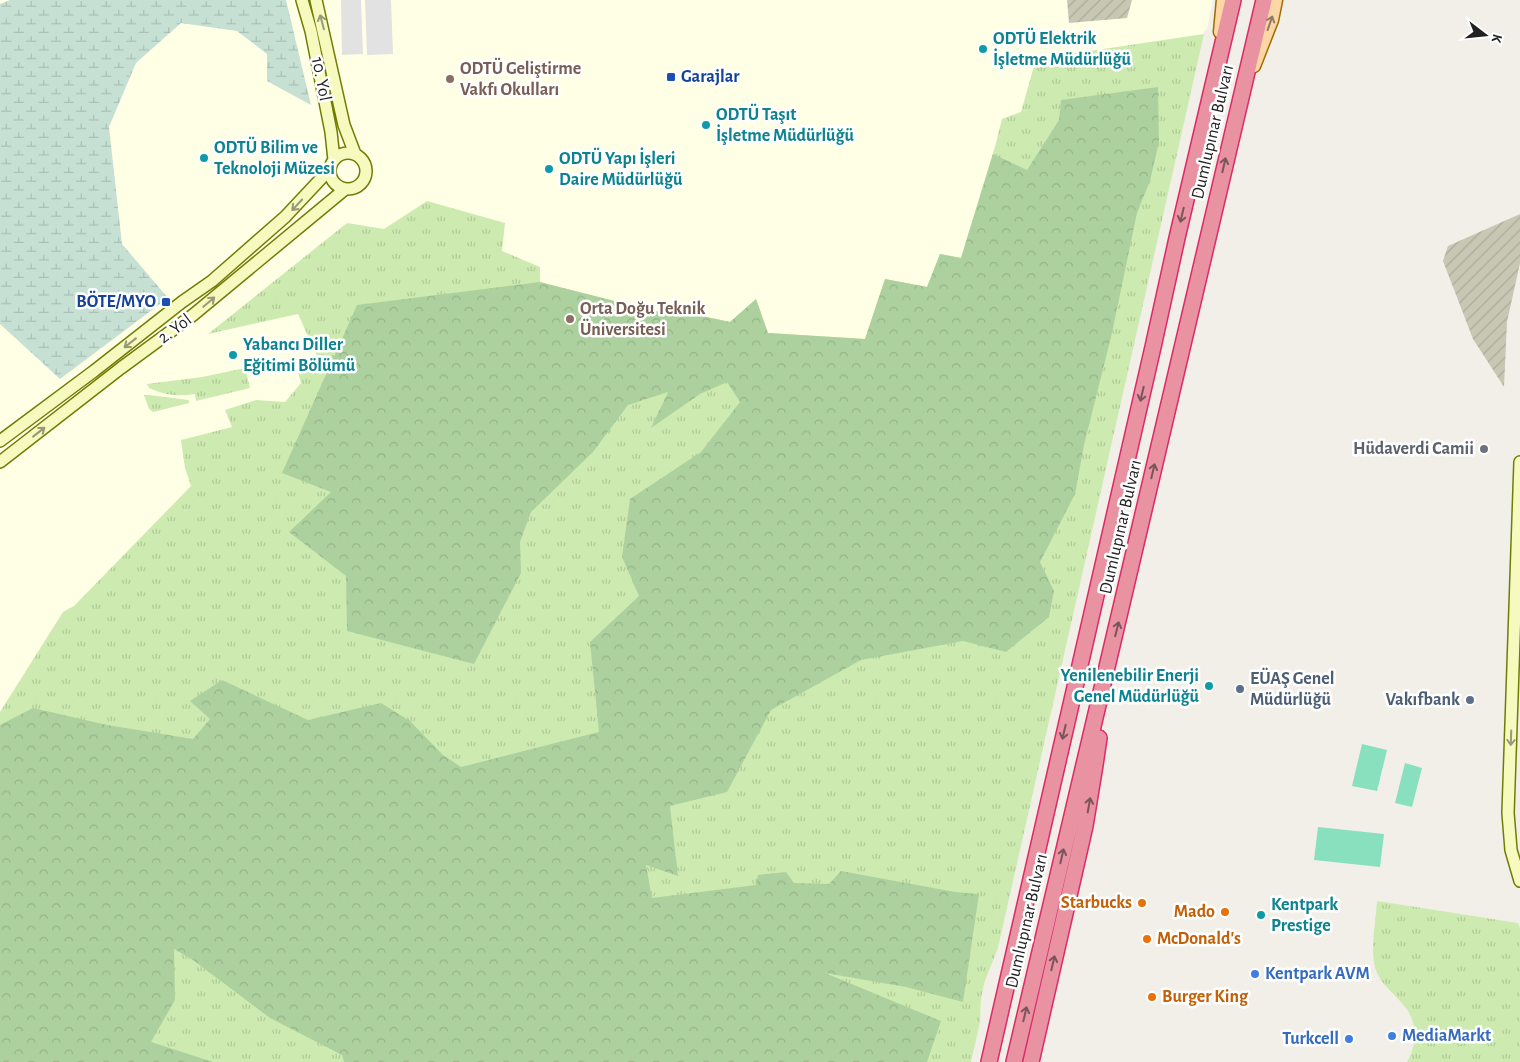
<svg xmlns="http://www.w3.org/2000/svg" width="1520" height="1062" viewBox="0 0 1520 1062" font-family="'Alegreya Sans',sans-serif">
<defs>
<pattern id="construction-furrows" width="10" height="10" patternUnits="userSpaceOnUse" patternTransform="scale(1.25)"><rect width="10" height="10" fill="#c7c7b4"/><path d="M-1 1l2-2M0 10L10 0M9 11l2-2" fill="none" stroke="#abab9a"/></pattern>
<pattern id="grass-tufts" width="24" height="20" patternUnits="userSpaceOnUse" patternTransform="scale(1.25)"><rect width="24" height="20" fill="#cdebb0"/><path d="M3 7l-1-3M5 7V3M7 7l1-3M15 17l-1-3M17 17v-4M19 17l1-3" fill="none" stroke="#b0c997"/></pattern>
<pattern id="forest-crowns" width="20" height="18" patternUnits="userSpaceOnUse" patternTransform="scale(1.25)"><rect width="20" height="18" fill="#add19e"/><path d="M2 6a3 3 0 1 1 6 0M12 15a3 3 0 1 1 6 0" fill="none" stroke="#95b388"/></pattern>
<pattern id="wetland-marsh" width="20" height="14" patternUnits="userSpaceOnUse" patternTransform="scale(1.25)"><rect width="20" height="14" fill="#c6e0d4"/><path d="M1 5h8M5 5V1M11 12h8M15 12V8" fill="none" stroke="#aac0b6"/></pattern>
</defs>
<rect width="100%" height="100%" fill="#f2efe9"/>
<path fill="#ffffe5" d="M0 0H1213L1207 29 1204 32 998 948 985 981 981 998 980 1023 971 1062H0Z"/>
<path fill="url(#construction-furrows)" d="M1067 0H1132L1127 18 1069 23Z
M1520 214V263L1507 322 1504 387 1473 339 1443 261 1448 246Z"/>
<path fill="url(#grass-tufts)" d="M1204 34 998 948 985 981 981 998 980 1023 971 1062H0V712L63 612 74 606 191 486 185 468 181 440 232 427 225 410 256 400 285 402 301 383 297 369 321 365 298 314 208 334 347 223 384 229 427 201 505 223 502 251 540 267V283L654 311 683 312 730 322 756 299 768 333 865 339 885 279 927 287 940 254 961 258 996 143 1002 119 1021 112 1036 59Z
M245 368 250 388 196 401 195 394C178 397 165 395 149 388L147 384 202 377Z
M144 395H149L189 400V403L153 412 149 409Z
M1377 901 1518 923 1520 928V1062H1407C1417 1045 1418 1023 1405 1007 1395 993 1380 985 1375 967 1370 950 1376 919 1377 901Z"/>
<path fill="url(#forest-crowns)" d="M1158 87 1159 142 1150 181 1137 213 1112 333 1084 445 1075 494 1040 562 1054 591 1049 617 1006 652 963 641 861 660 771 710 727 792 670 806 678 876 646 865 652 898 756 885 758 875 786 872 794 883 829 884 841 871 955 892 979 894 963 1002 906 987 825 973 941 1021 927 1062H344L342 1055 270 1018 193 960 174 949 175 1000 151 1042 213 1062H0V725L33 708 107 725 193 739 210 719 190 701 222 680 308 720 381 703 410 721 443 755 461 767 599 732 590 642 639 596 622 557 630 499 701 452 740 402 727 382 700 394 651 428 668 392 628 405 593 452 531 512 520 542 521 573 474 664 347 631 346 576 289 532 331 492 282 473 357 305 540 282 654 311 683 312 730 322 756 299 768 333 865 339 885 279 927 287 940 254 961 258 993 154 1027 170 1059 120 1061 100Z"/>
<path fill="url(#wetland-marsh)" d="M10 0H286L311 105 267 81V54L237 31 181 23 136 63 109 127 122 244 168 298 60 379 0 324V4Z"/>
<path fill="#88e0be" d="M1362 744 1387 750 1377 791 1352 786Z
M1405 763 1422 768 1412 807 1395 803Z
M1318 827 1384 834 1380 867 1314 860Z"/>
<path fill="#e2e2e2" d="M341 0H361L363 54 342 55Z
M365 0H391L393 54 367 55Z"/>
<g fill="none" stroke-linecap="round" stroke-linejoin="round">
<g stroke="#707d05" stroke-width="14">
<path id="secondary" d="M302 0 311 31 331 132 334 160
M316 0 344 125 355 154
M330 171a18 18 0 1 1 36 0a18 18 0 1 1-36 0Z
M0 441 94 371 182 302 212 281 285 217 330 169
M0 462 121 368 193 315 344 190
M1520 462 1508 813 1511 850 1520 881"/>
</g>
<g stroke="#a06b00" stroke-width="15">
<path id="primary" d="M1220 32 1223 0
M1254 66 1272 20 1276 0"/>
</g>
<g stroke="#dc2a67" stroke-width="18">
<path id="highway" d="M989 1062 1153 347 1177 238 1233 0
M1014 1062 1264 0
M1031 1062 1085 826 1095 765 1099 738"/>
</g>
<use href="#secondary" stroke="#f7fabf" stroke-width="11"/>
<use href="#primary" stroke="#fcd6a4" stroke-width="12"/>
<use href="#highway" stroke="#e892a2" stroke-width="15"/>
</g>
<defs><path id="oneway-shaft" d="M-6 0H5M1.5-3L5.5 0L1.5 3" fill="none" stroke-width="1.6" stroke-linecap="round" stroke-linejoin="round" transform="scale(1.25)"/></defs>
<g stroke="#979978">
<use href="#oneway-shaft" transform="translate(322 22) rotate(-105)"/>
<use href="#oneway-shaft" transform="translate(297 205) rotate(133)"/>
<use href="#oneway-shaft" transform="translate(209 302) rotate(-40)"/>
<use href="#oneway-shaft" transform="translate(130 343) rotate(142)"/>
<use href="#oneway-shaft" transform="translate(39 432) rotate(-38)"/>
<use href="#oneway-shaft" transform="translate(1511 738) rotate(92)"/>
</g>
<use stroke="#8f7c63" href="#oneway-shaft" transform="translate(1270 23) rotate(-71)"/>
<g stroke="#7b545c">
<use href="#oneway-shaft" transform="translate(1224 165) rotate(-77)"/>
<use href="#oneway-shaft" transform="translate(1182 215) rotate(103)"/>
<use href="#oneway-shaft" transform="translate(1142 394) rotate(103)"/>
<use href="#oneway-shaft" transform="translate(1153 471) rotate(-77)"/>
<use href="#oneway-shaft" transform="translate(1117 629) rotate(-76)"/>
<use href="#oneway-shaft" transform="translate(1064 732) rotate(103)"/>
<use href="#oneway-shaft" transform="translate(1089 805) rotate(-80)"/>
<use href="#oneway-shaft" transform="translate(1062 856) rotate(-77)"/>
<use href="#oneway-shaft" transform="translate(1053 963) rotate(-77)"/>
<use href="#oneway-shaft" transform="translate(1025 1014) rotate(-77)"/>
</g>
<g fill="#0f9aa8" stroke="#fff" stroke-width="2">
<circle cx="983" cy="49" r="5"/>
<circle cx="706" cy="125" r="5"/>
<circle cx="204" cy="158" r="5"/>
<circle cx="549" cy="169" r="5"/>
<circle cx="233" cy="355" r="5"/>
<circle cx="1209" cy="686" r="5"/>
<circle cx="1261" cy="915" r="5"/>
</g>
<g fill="#1a4fb4" stroke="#fff" stroke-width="2">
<rect x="666" y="72" width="10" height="10" rx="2.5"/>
<rect x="161" y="297" width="10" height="10" rx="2.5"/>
</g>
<g fill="#8d6e63" stroke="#fff" stroke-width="2">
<circle cx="450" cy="79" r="5"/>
<circle cx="570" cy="319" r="5"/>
</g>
<circle fill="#6b7280" stroke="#fff" stroke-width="2" cx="1484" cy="449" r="5"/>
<g fill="#5c6f8a" stroke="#fff" stroke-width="2">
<circle cx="1240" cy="689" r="5"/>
<circle cx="1470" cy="700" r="5"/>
</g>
<g fill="#e8710a" stroke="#fff" stroke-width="2">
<circle cx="1142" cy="903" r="5"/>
<circle cx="1225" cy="912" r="5"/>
<circle cx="1147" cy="939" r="5"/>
<circle cx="1152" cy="997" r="5"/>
</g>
<g fill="#3f7fe0" stroke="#fff" stroke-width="2">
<circle cx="1255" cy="974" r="5"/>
<circle cx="1392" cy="1036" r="5"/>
<circle cx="1349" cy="1039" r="5"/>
</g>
<g text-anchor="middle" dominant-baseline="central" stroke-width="5" stroke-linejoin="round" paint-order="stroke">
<g font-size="18" font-weight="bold" fill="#0d838f" stroke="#fff" text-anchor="start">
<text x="993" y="39">ODTÜ Elektrik<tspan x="993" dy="21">İşletme Müdürlüğü</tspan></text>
<text x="716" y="115">ODTÜ Taşıt<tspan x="716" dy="21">İşletme Müdürlüğü</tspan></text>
<text x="214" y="148">ODTÜ Bilim ve<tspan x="214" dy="21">Teknoloji Müzesi</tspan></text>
<text x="559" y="159">ODTÜ Yapı İşleri<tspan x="559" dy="21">Daire Müdürlüğü</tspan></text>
<text x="243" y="345">Yabancı Diller<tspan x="243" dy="21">Eğitimi Bölümü</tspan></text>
<text x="1199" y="676" text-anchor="end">Yenilenebilir Enerji<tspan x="1199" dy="21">Genel Müdürlüğü</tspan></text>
<text x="1271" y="905">Kentpark<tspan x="1271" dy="21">Prestige</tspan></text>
</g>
<g font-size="18" font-weight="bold" fill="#785e54" stroke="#fff" text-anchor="start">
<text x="460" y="69">ODTÜ Geliştirme<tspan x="460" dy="21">Vakfı Okulları</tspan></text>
<text x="580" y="309">Orta Doğu Teknik<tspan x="580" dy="21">Üniversitesi</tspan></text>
</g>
<g font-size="18" font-weight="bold" fill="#164399" stroke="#fff" text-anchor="start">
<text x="681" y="77">Garajlar</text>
<text x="156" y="302" text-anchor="end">BÖTE/MYO</text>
</g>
<g font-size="18" fill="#222" stroke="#fff">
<text transform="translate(321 79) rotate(79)">10. Yol</text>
<text transform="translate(1213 132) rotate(-77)">Dumlupınar Bulvarı</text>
<text transform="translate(175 329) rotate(-37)">2. Yol</text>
<text transform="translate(1121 527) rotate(-77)">Dumlupınar Bulvarı</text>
<text transform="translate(1027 921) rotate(-77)">Dumlupınar Bulvarı</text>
</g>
<g font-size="18" font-weight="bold" fill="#5b616d" stroke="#fff" text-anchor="end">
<text x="1474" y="449">Hüdaverdi Camii</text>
</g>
<g font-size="18" font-weight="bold" fill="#4e5e75" stroke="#fff" text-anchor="start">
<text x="1250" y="679">EÜAŞ Genel<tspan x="1250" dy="21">Müdürlüğü</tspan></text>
<text x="1460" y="700" text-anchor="end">Vakıfbank</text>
</g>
<g font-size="18" font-weight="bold" fill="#c56008" stroke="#fff" text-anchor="end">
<text x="1132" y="903">Starbucks</text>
<text x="1215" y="912">Mado</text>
<text x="1157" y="939" text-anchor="start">McDonald's</text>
<text x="1162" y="997" text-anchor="start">Burger King</text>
</g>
<g font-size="18" font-weight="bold" fill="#366cbe" stroke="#fff" text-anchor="start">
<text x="1265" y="974">Kentpark AVM</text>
<text x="1402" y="1036">MediaMarkt</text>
<text x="1339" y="1039" text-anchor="end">Turkcell</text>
</g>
</g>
<g transform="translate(1485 35) rotate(106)" stroke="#ffffff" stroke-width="4" paint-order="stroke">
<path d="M0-4L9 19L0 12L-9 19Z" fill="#222222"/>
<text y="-8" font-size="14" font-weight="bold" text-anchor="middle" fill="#222222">K</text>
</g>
</svg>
